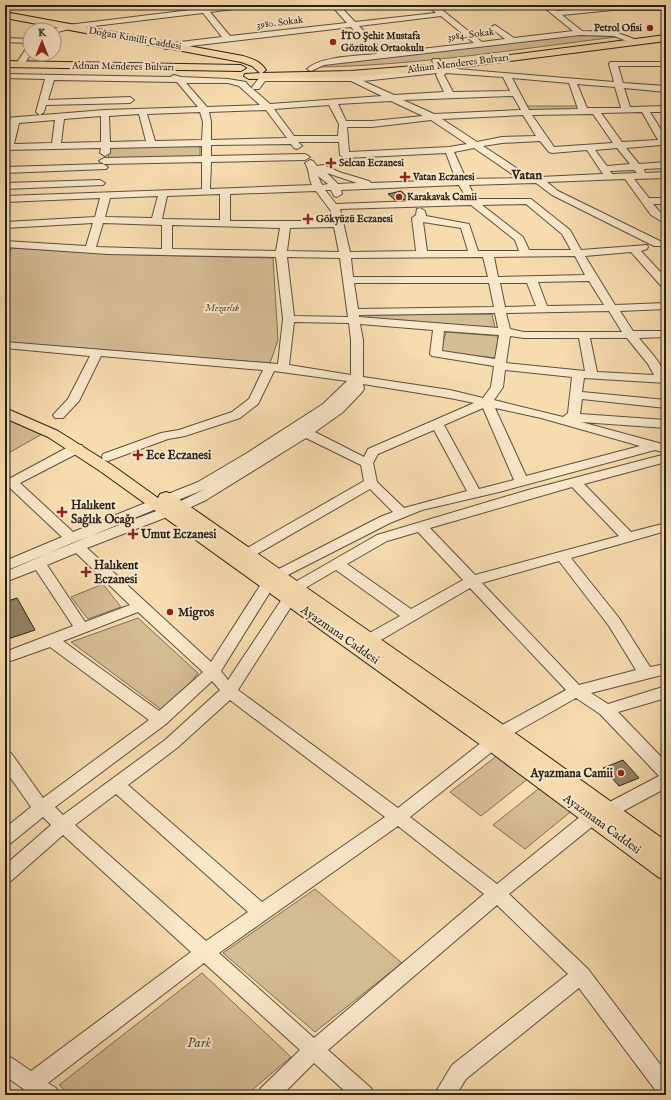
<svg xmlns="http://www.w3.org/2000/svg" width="671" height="1100" viewBox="0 0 671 1100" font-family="'IM FELL English',serif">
<rect width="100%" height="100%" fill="#f7dcaf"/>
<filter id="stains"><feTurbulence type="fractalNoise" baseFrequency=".005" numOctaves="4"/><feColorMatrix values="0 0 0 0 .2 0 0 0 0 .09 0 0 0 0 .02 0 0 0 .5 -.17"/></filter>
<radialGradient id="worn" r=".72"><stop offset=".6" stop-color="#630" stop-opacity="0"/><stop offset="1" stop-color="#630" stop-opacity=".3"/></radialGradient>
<path fill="#d4bc95" stroke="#7e6e56" d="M581 35 616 37C518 49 420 65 321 67L323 64Z
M524 106H577L579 110 525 111Z
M200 144V156L108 159 110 147Z
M11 248 141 255 273 258 278 340 270 363 5 343V266Z
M492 314 495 328 368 319V315Z
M446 332 498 336 496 358 440 352Z
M5 415 42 434 5 455Z
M103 584 121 607 88 619 71 597Z
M138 618 198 673 192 681 162 710 71 642Z
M498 755 529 778 481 816 450 792Z
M542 786 574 809 525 849 493 825Z
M315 889 402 963 315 1032 223 953Z
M202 973 291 1057 246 1095H71L59 1085Z"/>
<path fill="#948266" stroke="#282117" d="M401 191 410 199 395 200 388 194Z
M17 598 35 630 5 640V602Z
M623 760 639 778 619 786 603 768Z"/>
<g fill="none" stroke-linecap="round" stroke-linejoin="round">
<g stroke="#5c503d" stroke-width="2">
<path id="minor" d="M231 5H253L249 7 210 12 230 36 347 23 331 5H339L355 22 436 13 427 5H436L482 42 505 39 492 29 491 27 495 25 514 38 573 31 541 5H550L557 11 612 6H666V10H612L562 15 582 31 615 32 637 40 638 42 634 44 614 36 580 35 324 65 311 71 307 69C320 56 359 56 377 54L351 27 165 49V45L180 42 222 37 203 13 69 29 54 33V30H51L68 25ZM441 16 474 43 385 53 359 26Z
M5 38 30 39V43L5 42Z
M27 47H30L31 54 23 66H17L16 64Z
M433 59H439L445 68 614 82 609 64 610 62H666V66H618L623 83 666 86V92L624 88 630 107 666 106V112H650L666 138V148L661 145 626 148 639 164 666 162V168L644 169 645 173 666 172V178L634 179 649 198H666V204H653L659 211 666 216V224L651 215 625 179 547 182 558 191 662 242 663 244 662 246H654L552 195 536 183 469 185 476 199H531L570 230 581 250 647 245 648 247 647 249 641 251 666 278V288L662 287 631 252 585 256 615 305 666 303V309L620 311 633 331H666V337L639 338C649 351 666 366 666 383L584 378 582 392 666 400V408L582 399 580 414 666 420V428L581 422 666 445V453L655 450 499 492 422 510 390 523 278 580 273 578 271 575 273 572 380 517 393 512 370 489 252 557 247 558 242 557 240 554 242 551 364 481 361 465 306 438 206 500 185 510 87 548 211 662 263 581 268 579 273 581 275 584 221 671 228 680 284 596 289 594 294 596 296 599 238 690 398 808 486 739 492 737 498 739 500 743 498 747 410 817 497 884 586 812 592 810 598 812 601 817 598 822 509 894 588 969 666 1072V1095H659L579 988 466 1079 456 1095H434L452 1065 568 974 497 905 328 1050 371 1088 374 1095H349L314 1063 282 1095H258L261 1088 300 1050 204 963 48 1083 56 1088 59 1095H32L5 1076V1056L12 1058 31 1071 191 952 63 835 11 881 5 883V865L51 825 43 817 11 843 5 845V828L31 807 5 770V751L11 753 43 798 149 720 50 647 5 663V652L73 626 36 570 5 582V572L72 543 175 504 205 489 10 569 5 571V561L62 537 10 488 5 490V481L72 445H82L83 448 82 451 20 483 73 532 198 482 247 453 323 404 347 381 274 371 258 404 240 418 185 436 168 439 108 461 103 460 102 457 103 454 161 433 179 430 232 412 249 399 263 370 101 356 79 401 63 418H55L53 415 68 399 90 356 5 348V342L278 364 283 319 276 257 108 254 5 247V241L86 246 93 223 5 228V222L95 217 100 198 5 202V196L202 189V162L104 164 99 161 104 158 202 156V146L110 148V153L105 156 100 153 101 148 5 150 10 123 5 124V118L105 110 198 107 177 82 54 80 48 100 130 97 134 100 130 103 46 105 44 112 40 115 36 112 45 79 5 78V74L170 77 174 75 181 77 228 79 246 82 247 84 270 104 382 96 351 81H265L259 89H253L252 87 260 77H341L338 74 342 72 354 76 437 68 432 61ZM437 73 436 75 444 92 394 95 363 81ZM446 73 503 77 510 91 453 92 444 75ZM512 78 569 83 578 109 529 110ZM186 83H228L239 86 260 105 207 107ZM577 84 615 87 621 108H587ZM513 96 521 110 434 114 403 100ZM391 101 423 116 372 121H346L338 104ZM329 105 339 124 338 136H294L274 109ZM266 110 287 138 211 140V122L209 112ZM200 112 203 122 202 140 155 141 147 114ZM642 112 658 140 622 142 601 113ZM139 114 146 141 110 142 109 116ZM593 114 613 143 554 147 532 115ZM523 115 536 136 502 137 477 142 442 119ZM101 116V142L61 143 64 119ZM55 120 52 143 14 144 19 123ZM431 120 467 144 449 147 349 152 347 127H372ZM540 141 549 152 552 153 587 150 603 174 540 177 536 175 530 177 483 146 502 143ZM298 142H339L340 155 345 158 446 153 456 180 371 183 369 181 339 172 324 165 317 166 313 161 310 160 305 163C310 170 308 178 312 185L210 189 211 162 305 160 310 157 305 154 211 156V145L291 144 294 148 297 149 302 146ZM474 148 518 178 466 179 454 152ZM617 148 630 164 607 166 595 150ZM634 170 637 173 612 174 610 171ZM327 173 357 183 338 184ZM318 176 328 184 322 185ZM459 185 467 199 336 204 325 190H331L334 196 337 197 342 194 341 190ZM316 191 331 211 333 221H230V194ZM220 194V220L162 219 167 196ZM158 196 152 218 105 217 110 198ZM526 204 562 234 571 250H529L523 237 482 205ZM471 205 515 240 519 251H478L469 224 426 216 425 211 420 208 417 209 416 215 412 218 416 251 350 252 340 209ZM423 222 461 228 468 251H427ZM103 223 162 225V249L96 247ZM172 225 280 228 276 251 172 249ZM334 227 339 252 287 251 290 228ZM575 256 585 275 498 277 494 257ZM287 257 340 258 348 317 294 316ZM483 257 488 277H353L351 258ZM589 281 604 305 547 306 538 282ZM354 283H489L494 307 358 309ZM500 283H527L536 306 505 307ZM609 311 622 332H524L510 329 506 313ZM495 313 498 328 359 317V315ZM294 322 349 323 351 340V375L289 365ZM360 324 433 330 430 354 432 356 494 366 491 387 483 398 450 390 363 377V340ZM444 331 499 335 495 359 442 351ZM510 336 524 338H579L585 371 506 363ZM590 338H627L648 364 654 375 597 372ZM505 370 572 377 568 413 563 417 494 400 503 387ZM363 384 450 398 474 403 368 449 364 457 315 432 343 412 362 392 364 389ZM483 408 514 480 479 489 444 425ZM495 408 541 418 640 446 526 476ZM434 430 467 491 404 508 377 482 373 463 378 454ZM76 553 130 605 85 622 47 565ZM138 612 203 672 159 711 63 641ZM212 681 220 690 165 740 63 815 55 807 166 724ZM230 700 385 817 262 902 128 785 177 748ZM116 794 248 912 206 941 75 825ZM398 826 484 894 314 1038 219 953Z
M103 164 108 167 106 169 5 173V167Z
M100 180 105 183 103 185 5 189V183Z
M666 454V462L584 484 631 532 666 523V531L571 558 619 618 650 667 666 664V674L591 693 608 704 666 686V698L618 712 666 762V788L614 816 608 818 602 816 599 811 602 806 659 776 600 714 576 698 507 737 501 739 495 737 493 733 495 729 566 690 470 588 374 644 369 645 364 644 361 640 364 636 400 616 336 570 300 591 295 593 290 591 288 588 290 585 377 535 528 490ZM572 487 619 536 475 575 430 528ZM418 532 463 580 411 609 347 564 387 541ZM559 561 609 626 636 670 579 685 482 583Z"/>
</g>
<g stroke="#282117" stroke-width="2">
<path id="major" d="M5 12 243 56C253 59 260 61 266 70L262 73 351 71 440 64 666 35V41L440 70 351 77 249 79 244 76 245 74 260 73 252 66 241 62 5 18Z
M5 61 241 65 246 68 241 71 5 67Z
M5 408 58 431 112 465 158 498 160 494 166 492 172 494 508 728 666 841V880L658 877 485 748 100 471 48 437 5 418Z"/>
</g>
<use href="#minor" fill="#fae8cb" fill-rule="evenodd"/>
<use href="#major" fill="#f7dcaf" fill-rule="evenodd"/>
</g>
<g fill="#8f2418" stroke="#fae8cb" stroke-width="1.5">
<circle cx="650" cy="28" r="4"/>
<circle cx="333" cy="42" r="4"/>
<path d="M329 157h4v4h4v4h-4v4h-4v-4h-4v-4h4z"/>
<path d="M403 171h4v4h4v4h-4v4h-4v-4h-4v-4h4z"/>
<circle cx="399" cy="197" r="4"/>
<path d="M306 213h4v4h4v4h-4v4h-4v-4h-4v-4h4z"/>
<path d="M136 449h4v4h4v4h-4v4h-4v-4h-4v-4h4z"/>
<path d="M60 506h4v4h4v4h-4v4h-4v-4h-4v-4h4z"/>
<path d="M131 528h4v4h4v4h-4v4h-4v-4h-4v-4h4z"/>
<path d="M84 566h4v4h4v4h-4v4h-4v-4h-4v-4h4z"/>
<circle cx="170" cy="612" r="4"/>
<circle cx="621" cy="773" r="4"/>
</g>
<g text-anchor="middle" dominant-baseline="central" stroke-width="4" stroke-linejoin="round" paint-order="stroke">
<g font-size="10" fill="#282117" stroke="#fae8cb">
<text transform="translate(280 23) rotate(-7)">3980. Sokak</text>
<text transform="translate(471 35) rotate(-7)">3984. Sokak</text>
<text transform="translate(135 39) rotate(10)">Doğan Kimilli Caddesi</text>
<text transform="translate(458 64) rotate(-7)">Adnan Menderes Bulvarı</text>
<text transform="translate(123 67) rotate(1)">Adnan Menderes Bulvarı</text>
</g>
<g font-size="10" font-weight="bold" fill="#282117" stroke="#fae8cb" text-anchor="start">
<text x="642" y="28" text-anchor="end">Petrol Ofisi</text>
<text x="341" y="36">İTO Şehit Mustafa<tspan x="341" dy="12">Gözütok Ortaokulu</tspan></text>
<text x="339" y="163">Selcan Eczanesi</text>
<text x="413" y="177">Vatan Eczanesi</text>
<text x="407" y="197">Karakavak Camii</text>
<text x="316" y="219">Gökyüzü Eczanesi</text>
</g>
<g font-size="10" font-style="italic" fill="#5c503d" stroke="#fae8cb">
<text x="222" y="308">Mezarlık</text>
</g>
<g font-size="12" font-weight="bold" fill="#282117" stroke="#fae8cb" text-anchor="start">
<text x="146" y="455">Ece Eczanesi</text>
<text x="71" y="505">Halıkent<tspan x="71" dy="14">Sağlık Ocağı</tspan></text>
<text x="141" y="534">Umut Eczanesi</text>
<text x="94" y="565">Halıkent<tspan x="94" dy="14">Eczanesi</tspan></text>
<text x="178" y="612">Migros</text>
<text x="613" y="773" text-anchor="end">Ayazmana Camii</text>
</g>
<g font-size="12" fill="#282117" stroke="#fae8cb">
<text transform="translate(340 635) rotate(35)">Ayazmana Caddesi</text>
<text transform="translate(602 824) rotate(36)">Ayazmana Caddesi</text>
</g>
<g font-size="13" font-weight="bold" fill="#282117" stroke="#fae8cb">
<text x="527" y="175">Vatan</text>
</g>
<g font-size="14" font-style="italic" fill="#5c503d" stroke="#fae8cb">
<text x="199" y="1043">Park</text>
</g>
</g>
<rect width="671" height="1100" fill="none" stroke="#f7dcaf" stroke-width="20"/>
<rect x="6" y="6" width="659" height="1088" fill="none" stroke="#282117" stroke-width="2"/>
<rect x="10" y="10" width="651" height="1080" fill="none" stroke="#282117"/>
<g transform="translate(42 42)"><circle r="19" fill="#fae8cb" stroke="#a69883"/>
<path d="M0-3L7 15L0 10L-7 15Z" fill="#8f2418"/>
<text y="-6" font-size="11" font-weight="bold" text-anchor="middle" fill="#282117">K</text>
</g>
<rect width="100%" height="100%" filter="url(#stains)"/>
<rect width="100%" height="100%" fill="url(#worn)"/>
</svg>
